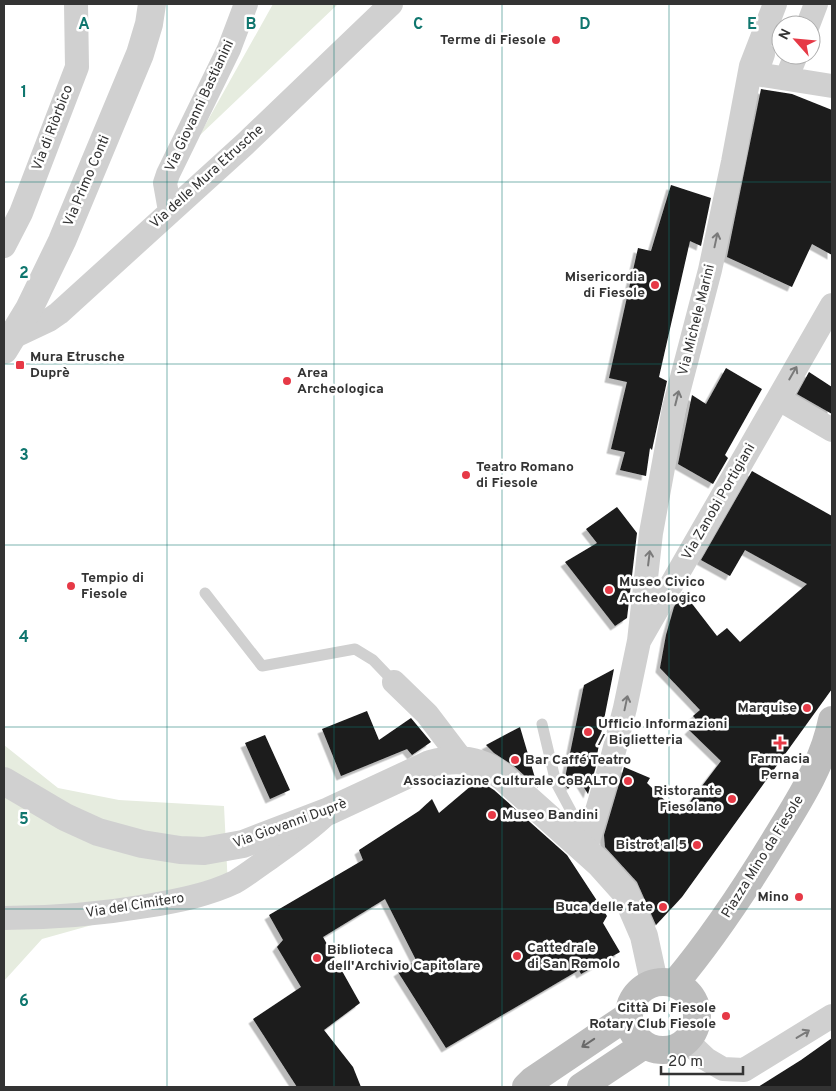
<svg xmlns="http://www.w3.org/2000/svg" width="836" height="1091" viewBox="0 0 836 1091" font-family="Overpass,sans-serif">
<defs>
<filter id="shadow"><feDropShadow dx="-4.5" dy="4.5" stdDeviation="0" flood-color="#0004"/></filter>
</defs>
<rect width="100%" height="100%" fill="#fff"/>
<path fill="#e6ecdf" d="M273 4H338L199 136Z
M4 745 58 788 119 800 224 806 228 887 42 939 4 981Z"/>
<path fill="#1a1a1a" filter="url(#shadow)" d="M761 89 792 94 832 110V255L812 244 792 287 727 257Z
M671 185 711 198 701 246 690 241 659 377 667 381 652 450 650 448 646 476 620 470 625 452 611 449 627 382 609 378 638 248 651 251Z
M726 368 762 389 725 455 728 458 713 484 678 464 692 395 706 404Z
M809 372 832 387V414L797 394Z
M752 471 832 516V689L682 897 656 925 637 882 605 847 604 835 624 767 650 778 647 783 680 815 721 761 689 730 698 721 693 716 700 710 660 668 666 635 674 607 683 592 717 636 727 628 740 642 807 584 745 550 730 576 701 560Z
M617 507 637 533 627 618 615 626 565 562 597 543 586 529Z
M614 669 597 755 599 756 588 794 578 778 568 789 564 783 584 685Z
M367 711 379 740 411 718 431 742 412 755 407 749 341 776 322 729Z
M520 727 538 788 514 766 494 753 486 745Z
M265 735 290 790 270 799 245 743Z
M478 780 494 790 567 855 607 916 603 923 620 952 581 974 579 970 446 1048 398 972 416 960 385 899 323 937 360 1003 324 1030 353 1067 361 1087H297L253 1019 301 987 277 947 283 940 269 915 363 860 359 850 419 811 432 799 439 813Z
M832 1038V1087H758L801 1060Z"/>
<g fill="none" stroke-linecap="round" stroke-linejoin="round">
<path stroke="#d0d0d0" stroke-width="11" d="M205 593 262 666 355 649 373 660 394 682
M542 724 556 783 577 822V830L572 838"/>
<path stroke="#d0d0d0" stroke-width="24" d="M808 25 816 4
M763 54 756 74 832 86
M789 72 796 55
M170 211 165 183 168 174 229 49 246 4
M4 246 21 213 77 67 76 4
M13 337 49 320 59 313 245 144 391 4
M779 399 832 430
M639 641 651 533 674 408 710 270 733 162 751 66 775 4
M394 682 427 714 462 760
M585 851 610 767 625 708 639 641 832 305
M4 918C52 918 100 914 147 906 177 901 208 895 235 882 247 875 258 866 270 858 288 845 307 832 324 816
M687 1041 706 1059 723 1069 744 1070 832 1016"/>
<path stroke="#d0d0d0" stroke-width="28" d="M4 350 29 309 62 241 140 54 149 24 152 4
M4 781 65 817 98 832 142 844 180 850 204 851 243 844 329 811 430 764C457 757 482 759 504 778L599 863 625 892 644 936 654 982"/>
<path stroke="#bdbdbd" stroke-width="28" d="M629 1016a34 34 0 1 1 68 0a34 34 0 1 1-68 0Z
M675 983C712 939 743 892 773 843 797 804 823 765 832 720
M526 1087 533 1080 628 1016
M581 1087 644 1045"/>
</g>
<defs><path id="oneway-shaft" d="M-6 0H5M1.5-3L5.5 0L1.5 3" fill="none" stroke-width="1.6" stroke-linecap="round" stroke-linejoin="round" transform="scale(1.25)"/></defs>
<g stroke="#7a7a7a">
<use href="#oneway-shaft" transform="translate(716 240) rotate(-78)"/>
<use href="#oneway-shaft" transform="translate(793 373) rotate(-60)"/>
<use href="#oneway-shaft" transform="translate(677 398) rotate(-76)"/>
<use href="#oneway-shaft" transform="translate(649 558) rotate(-83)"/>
<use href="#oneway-shaft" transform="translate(626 703) rotate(-78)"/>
<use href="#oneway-shaft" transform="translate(803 1034) rotate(-31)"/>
</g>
<use stroke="#6a6a6a" href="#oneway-shaft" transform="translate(588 1043) rotate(146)"/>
<path fill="none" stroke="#0f766e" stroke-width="1" stroke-opacity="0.55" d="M167 4V1087M334 4V1087M502 4V1087M669 4V1087M4 182H832M4 364H832M4 545H832M4 727H832M4 909H832"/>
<g fill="#e63946" stroke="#fff" stroke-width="2">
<circle cx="556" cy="40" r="5"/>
<circle cx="655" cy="285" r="5"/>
<rect x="15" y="360" width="10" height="10" rx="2.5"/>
<circle cx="287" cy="381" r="5"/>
<circle cx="466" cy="475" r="5"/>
<circle cx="71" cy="586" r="5"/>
<circle cx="609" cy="590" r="5"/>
<circle cx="807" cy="708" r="5"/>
<circle cx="588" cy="732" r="5"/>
<path d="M777.5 735.5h5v5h5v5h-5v5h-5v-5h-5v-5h5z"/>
<circle cx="515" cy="760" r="5"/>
<circle cx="628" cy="781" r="5"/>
<circle cx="732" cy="799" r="5"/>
<circle cx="492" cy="815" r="5"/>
<circle cx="697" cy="845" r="5"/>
<circle cx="799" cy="897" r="5"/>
<circle cx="663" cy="907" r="5"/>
<circle cx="517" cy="956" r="5"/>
<circle cx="317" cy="958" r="5"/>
<circle cx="726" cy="1016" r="5"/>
</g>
<g text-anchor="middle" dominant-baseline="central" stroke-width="5" stroke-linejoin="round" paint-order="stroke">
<g font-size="14" font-weight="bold" fill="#333" stroke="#fff" text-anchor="start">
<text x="546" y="40" text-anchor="end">Terme di Fiesole</text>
<text x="645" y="277" text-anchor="end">Misericordia<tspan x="645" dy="16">di Fiesole</tspan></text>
<text x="30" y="357">Mura Etrusche<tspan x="30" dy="16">Duprè</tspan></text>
<text x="297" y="373">Area<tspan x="297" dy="16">Archeologica</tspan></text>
<text x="476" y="467">Teatro Romano<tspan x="476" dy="16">di Fiesole</tspan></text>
<text x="81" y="578">Tempio di<tspan x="81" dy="16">Fiesole</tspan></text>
<text x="619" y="582">Museo Civico<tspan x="619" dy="16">Archeologico</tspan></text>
<text x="797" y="708" text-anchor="end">Marquise</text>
<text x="598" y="724">Ufficio Informazioni<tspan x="598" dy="16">/ Biglietteria</tspan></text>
<text x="780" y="759" text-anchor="middle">Farmacia<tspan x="780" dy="16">Perna</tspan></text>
<text x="525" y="760">Bar Caffé Teatro</text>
<text x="618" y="781" text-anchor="end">Associazione Culturale CoBALTO</text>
<text x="722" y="791" text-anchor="end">Ristorante<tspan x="722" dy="16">Fiesolano</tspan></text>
<text x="502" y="815">Museo Bandini</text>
<text x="687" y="845" text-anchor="end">Bistrot al 5</text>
<text x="789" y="897" text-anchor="end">Mino</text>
<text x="653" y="907" text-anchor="end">Buca delle fate</text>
<text x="527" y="948">Cattedrale<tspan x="527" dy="16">di San Romolo</tspan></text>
<text x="327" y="950">Biblioteca<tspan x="327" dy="16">dell'Archivio Capitolare</tspan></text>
<text x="716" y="1008" text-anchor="end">Città Di Fiesole<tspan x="716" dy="16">Rotary Club Fiesole</tspan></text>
</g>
<g font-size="14" fill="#333" stroke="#fff">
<text transform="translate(200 106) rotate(-65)">Via Giovanni Bastianini</text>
<text transform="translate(53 128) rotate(-69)">Via di Riòrbico</text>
<text transform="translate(207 177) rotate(-42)">Via delle Mura Etrusche</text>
<text transform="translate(87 181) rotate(-67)">Via Primo Conti</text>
<text transform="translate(697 320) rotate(-76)">Via Michele Marini</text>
<text transform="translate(719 502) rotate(-60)">Via Zanobi Portigiani</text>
<text transform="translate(290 824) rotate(-20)">Via Giovanni Duprè</text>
<text transform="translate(763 857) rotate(-58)">Piazza Mino da Fiesole</text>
<text transform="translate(135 906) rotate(-9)">Via del Cimitero</text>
</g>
</g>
<g font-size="16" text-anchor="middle" font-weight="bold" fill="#0f766e" stroke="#fff" stroke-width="5" stroke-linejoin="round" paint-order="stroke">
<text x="84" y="29">A</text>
<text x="251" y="29">B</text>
<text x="418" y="29">C</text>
<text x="585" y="29">D</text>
<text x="752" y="29">E</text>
<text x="24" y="97">1</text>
<text x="24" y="278">2</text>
<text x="24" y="460">3</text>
<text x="24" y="642">4</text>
<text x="24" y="824">5</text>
<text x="24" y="1006">6</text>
</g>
<rect width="836" height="1091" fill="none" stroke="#333333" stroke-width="10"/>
<g transform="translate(796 40) rotate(297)"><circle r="24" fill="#ffffff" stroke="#adadad"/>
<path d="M0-4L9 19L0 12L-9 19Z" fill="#e63946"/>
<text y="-8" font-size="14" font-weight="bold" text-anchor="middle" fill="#333333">N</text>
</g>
<path d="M661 1066v8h82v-8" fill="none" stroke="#333333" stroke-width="2.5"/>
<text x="668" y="1066" font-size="15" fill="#333333" stroke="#ffffff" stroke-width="4" paint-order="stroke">20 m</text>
</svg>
